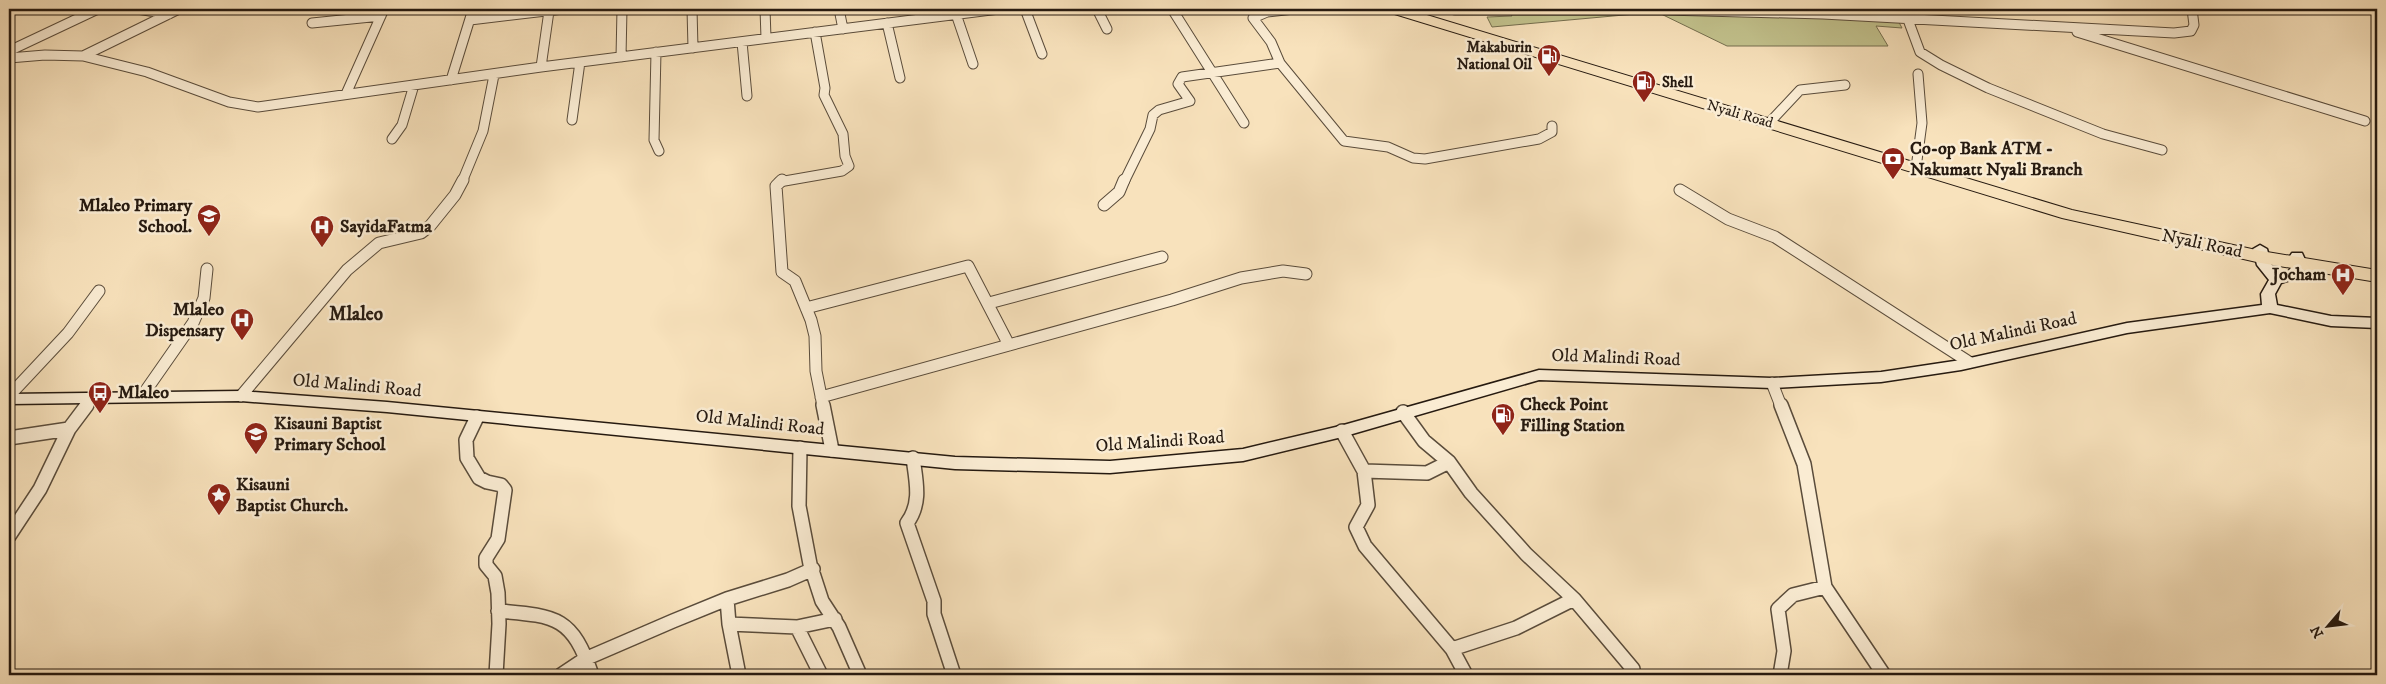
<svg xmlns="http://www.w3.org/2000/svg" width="2386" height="684" viewBox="0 0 2386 684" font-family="'IM FELL DW Pica',serif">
<rect width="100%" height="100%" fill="#f8e2bc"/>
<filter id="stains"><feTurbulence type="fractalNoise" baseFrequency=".004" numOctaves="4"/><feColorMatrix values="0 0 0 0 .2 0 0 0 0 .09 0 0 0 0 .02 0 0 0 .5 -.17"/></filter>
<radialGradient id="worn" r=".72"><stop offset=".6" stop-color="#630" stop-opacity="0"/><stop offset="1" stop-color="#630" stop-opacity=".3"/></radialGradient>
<path fill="#c2c28d" stroke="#746e4e" d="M1508 9H1892L1902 28 1876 26 1888 46H1727L1657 12 1492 27 1487 17 1512 16Z"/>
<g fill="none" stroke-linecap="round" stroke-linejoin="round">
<g stroke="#5a4c3b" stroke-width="11">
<path id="street-far2" d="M137 9 169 14
M179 9 83 56 147 72 229 102 258 107 541 67 999 9
M692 9 693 48
M765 9 766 38
M839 9 843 29
M1025 9 1042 54
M1097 9 1107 29
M1172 9 1244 123
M1294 9 1267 12 1253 18 1271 42 1280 63 1344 141 1388 147 1413 158 1425 159 1539 139 1552 132V126
M1455 10H1665L1823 14 2174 33 2191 31 2194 25 2192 9
M956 14 973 64
M1907 17 1920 52 1941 65 1988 88 2103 134 2162 150
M470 20 563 9
M312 23 381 16
M887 23 900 78
M2077 32 2365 121
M742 42 747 96
M9 51 98 9
M656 52 654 140 659 151
M621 57 622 9
M9 58 45 55 83 56
M541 67 549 11
M451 80 473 9
M346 94 384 9
M572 120 580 62
M1770 122 1800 90 1845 85
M392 139 402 125 414 85
M1916 168 1922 123 1918 74
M462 182 483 131 494 75
M779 182 842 171 849 166 845 156 843 134 824 95 825 88 815 32
M1124 182 1150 129 1153 115 1159 110 1190 101 1178 84 1182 77 1280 63"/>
</g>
<g stroke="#5a4c3b" stroke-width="13">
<path id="street-far1" d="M782 180 776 186 782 272 795 281 811 320 815 336 816 371 823 406
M1680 190 1728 219 1775 237 1969 362
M1104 205 1119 192 1124 180
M989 303 1162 257
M806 308 968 266 1009 345
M1772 383 1781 406
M9 396 68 333 99 291
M142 396 193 323 204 298 207 269
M241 396 347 270 379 243 421 233 430 226 455 195 463 180
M821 397 1172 300 1241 278 1283 271 1306 274
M86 406 92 398"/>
</g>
<g stroke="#5a4c3b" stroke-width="16">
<path id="street" d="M823 405 832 450
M1781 405 1804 464 1825 587 1884 675
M1403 412 1424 441 1449 462 1471 493 1526 554 1574 599 1633 669
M477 417 466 440 467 458 479 478 487 482 501 485 505 490 498 539 486 558V565L495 576 498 593 499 624 496 675
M1342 431 1364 471 1368 505 1356 527 1365 546 1452 649 1516 628 1574 599
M9 438 69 429
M800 448 799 506 810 564 822 601 839 627 860 675
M913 458C916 481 922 503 907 523L934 601V614L954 675
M1364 471 1427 473 1449 462
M9 536 40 489 69 429 87 405
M727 599 729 624 797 627 835 619
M498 611C556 616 572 616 592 675
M729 624 739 675
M797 627 821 675
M1452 649 1466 675
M561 675 585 659 673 621 727 599 788 580 813 569
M1780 675 1784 651 1778 609 1793 595 1825 587"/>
</g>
<g stroke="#261a10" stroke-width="3">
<path id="secondary" d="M2260 245 2267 249 2271 264 2279 274 2289 271 2293 264 2290 256 2292 253H2302L2307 264 2299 277 2281 283 2275 294 2277 305 2331 316 2377 318V328L2331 326 2270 313 2127 333 1961 370 1881 382 1772 388 1539 380 1342 437 1243 461 1110 473 955 469 387 412 241 401 9 404V394L241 391 387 402 955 457 1110 461 1243 449 1340 426 1539 370 1772 378 1881 372 1961 360 2127 323 2262 305 2261 294 2269 280 2257 265 2253 249Z"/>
</g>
<g stroke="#261a10" stroke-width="2">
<path id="highway" d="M1386 9H1407L2072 210 2261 251 2377 270V282L2261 263 2062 218 1388 12Z"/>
</g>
<use href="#street-far2" stroke="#faecd3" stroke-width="9"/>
<use href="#street-far1" stroke="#faecd3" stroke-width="11"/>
<use href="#street" stroke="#faecd3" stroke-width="13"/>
<use href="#secondary" fill="#faecd3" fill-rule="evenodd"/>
<use href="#highway" fill="#f8e2bc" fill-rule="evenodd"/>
</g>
<defs>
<g id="fuel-pin" transform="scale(1.25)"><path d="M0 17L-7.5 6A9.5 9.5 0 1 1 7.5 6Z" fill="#8f2418" stroke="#faecd3"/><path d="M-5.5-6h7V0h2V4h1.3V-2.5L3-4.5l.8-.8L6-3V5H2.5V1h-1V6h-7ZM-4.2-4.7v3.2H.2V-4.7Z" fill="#fff"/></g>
<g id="bank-pin" transform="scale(1.25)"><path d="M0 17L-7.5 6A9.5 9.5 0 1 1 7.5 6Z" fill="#8f2418" stroke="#faecd3"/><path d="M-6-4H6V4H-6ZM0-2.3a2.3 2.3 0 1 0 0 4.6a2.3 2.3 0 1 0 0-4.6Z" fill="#fff"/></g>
<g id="school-pin" transform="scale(1.25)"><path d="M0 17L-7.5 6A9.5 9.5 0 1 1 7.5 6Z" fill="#8f2418" stroke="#faecd3"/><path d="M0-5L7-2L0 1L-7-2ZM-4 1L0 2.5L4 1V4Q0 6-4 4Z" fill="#fff"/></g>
<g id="hospital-pin" transform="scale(1.25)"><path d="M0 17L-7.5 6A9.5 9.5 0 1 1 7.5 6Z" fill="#8f2418" stroke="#faecd3"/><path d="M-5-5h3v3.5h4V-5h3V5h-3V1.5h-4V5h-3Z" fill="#fff"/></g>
<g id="bus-pin" transform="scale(1.25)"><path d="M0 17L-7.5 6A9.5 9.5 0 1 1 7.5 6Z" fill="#8f2418" stroke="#faecd3"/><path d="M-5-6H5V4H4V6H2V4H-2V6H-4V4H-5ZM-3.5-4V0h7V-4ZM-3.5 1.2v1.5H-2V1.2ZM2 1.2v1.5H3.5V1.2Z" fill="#fff"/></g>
<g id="sight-pin" transform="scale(1.25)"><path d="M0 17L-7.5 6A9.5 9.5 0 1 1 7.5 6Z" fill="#8f2418" stroke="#faecd3"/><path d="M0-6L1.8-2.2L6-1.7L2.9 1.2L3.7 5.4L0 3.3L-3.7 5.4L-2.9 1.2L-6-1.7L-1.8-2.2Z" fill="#fff"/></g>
</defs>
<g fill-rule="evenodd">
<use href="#fuel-pin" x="1549" y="56"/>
<use href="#fuel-pin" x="1644" y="82"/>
<use href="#bank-pin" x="1893" y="159"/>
<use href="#school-pin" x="209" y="216"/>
<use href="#hospital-pin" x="322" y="227"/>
<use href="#hospital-pin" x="2343" y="275"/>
<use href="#hospital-pin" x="242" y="320"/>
<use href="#bus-pin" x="100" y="393"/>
<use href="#fuel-pin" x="1503" y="415"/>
<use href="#school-pin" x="256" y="434"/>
<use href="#sight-pin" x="219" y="495"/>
</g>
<g text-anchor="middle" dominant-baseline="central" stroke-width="5" stroke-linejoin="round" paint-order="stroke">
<g font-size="15" font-weight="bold" fill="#261a10" stroke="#faecd3" text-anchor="end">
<text x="1532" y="47">Makaburin<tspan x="1532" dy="17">National Oil</tspan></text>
<text x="1662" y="82" text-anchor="start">Shell</text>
</g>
<g font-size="15" fill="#261a10" stroke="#faecd3">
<text transform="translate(1740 114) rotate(16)">Nyali Road</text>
</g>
<g font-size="18" font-weight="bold" fill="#261a10" stroke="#faecd3" text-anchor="start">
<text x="1910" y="149">Co-op Bank ATM -<tspan x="1910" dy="21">Nakumatt Nyali Branch</tspan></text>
<text x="192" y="206" text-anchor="end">Mlaleo Primary<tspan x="192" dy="21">School.</tspan></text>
<text x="340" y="227">SayidaFatma</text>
<text x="2326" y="275" text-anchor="end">Jocham</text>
<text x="224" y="310" text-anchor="end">Mlaleo<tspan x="224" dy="21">Dispensary</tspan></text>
<text x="118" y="393">Mlaleo</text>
<text x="1520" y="405">Check Point<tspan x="1520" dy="21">Filling Station</tspan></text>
<text x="274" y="424">Kisauni Baptist<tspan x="274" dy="21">Primary School</tspan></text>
<text x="236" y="485">Kisauni<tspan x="236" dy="21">Baptist Church.</tspan></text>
</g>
<g font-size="18" fill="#261a10" stroke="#faecd3">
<text transform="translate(2202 244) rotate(12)">Nyali Road</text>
<text transform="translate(2013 332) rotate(-12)">Old Malindi Road</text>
<text transform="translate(1616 358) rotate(2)">Old Malindi Road</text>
<text transform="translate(357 386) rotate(5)">Old Malindi Road</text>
<text transform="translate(760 423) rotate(6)">Old Malindi Road</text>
<text transform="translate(1160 442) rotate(-4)">Old Malindi Road</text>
</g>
<g font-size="19" font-weight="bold" fill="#261a10" stroke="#faecd3">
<text x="356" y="314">Mlaleo</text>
</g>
</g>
<rect width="2386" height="684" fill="none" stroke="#f8e2bc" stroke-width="30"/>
<rect x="10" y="10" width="2366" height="664" fill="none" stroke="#261a10" stroke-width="2.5"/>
<rect x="15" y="15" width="2356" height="654" fill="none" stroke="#261a10"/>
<g transform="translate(2328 626) rotate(242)" stroke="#faecd3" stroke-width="4" paint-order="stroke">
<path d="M0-4L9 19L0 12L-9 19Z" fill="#261a10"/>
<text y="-8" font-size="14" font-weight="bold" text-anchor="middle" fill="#261a10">N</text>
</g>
<rect width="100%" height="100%" filter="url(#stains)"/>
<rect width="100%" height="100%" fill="url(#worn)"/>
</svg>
